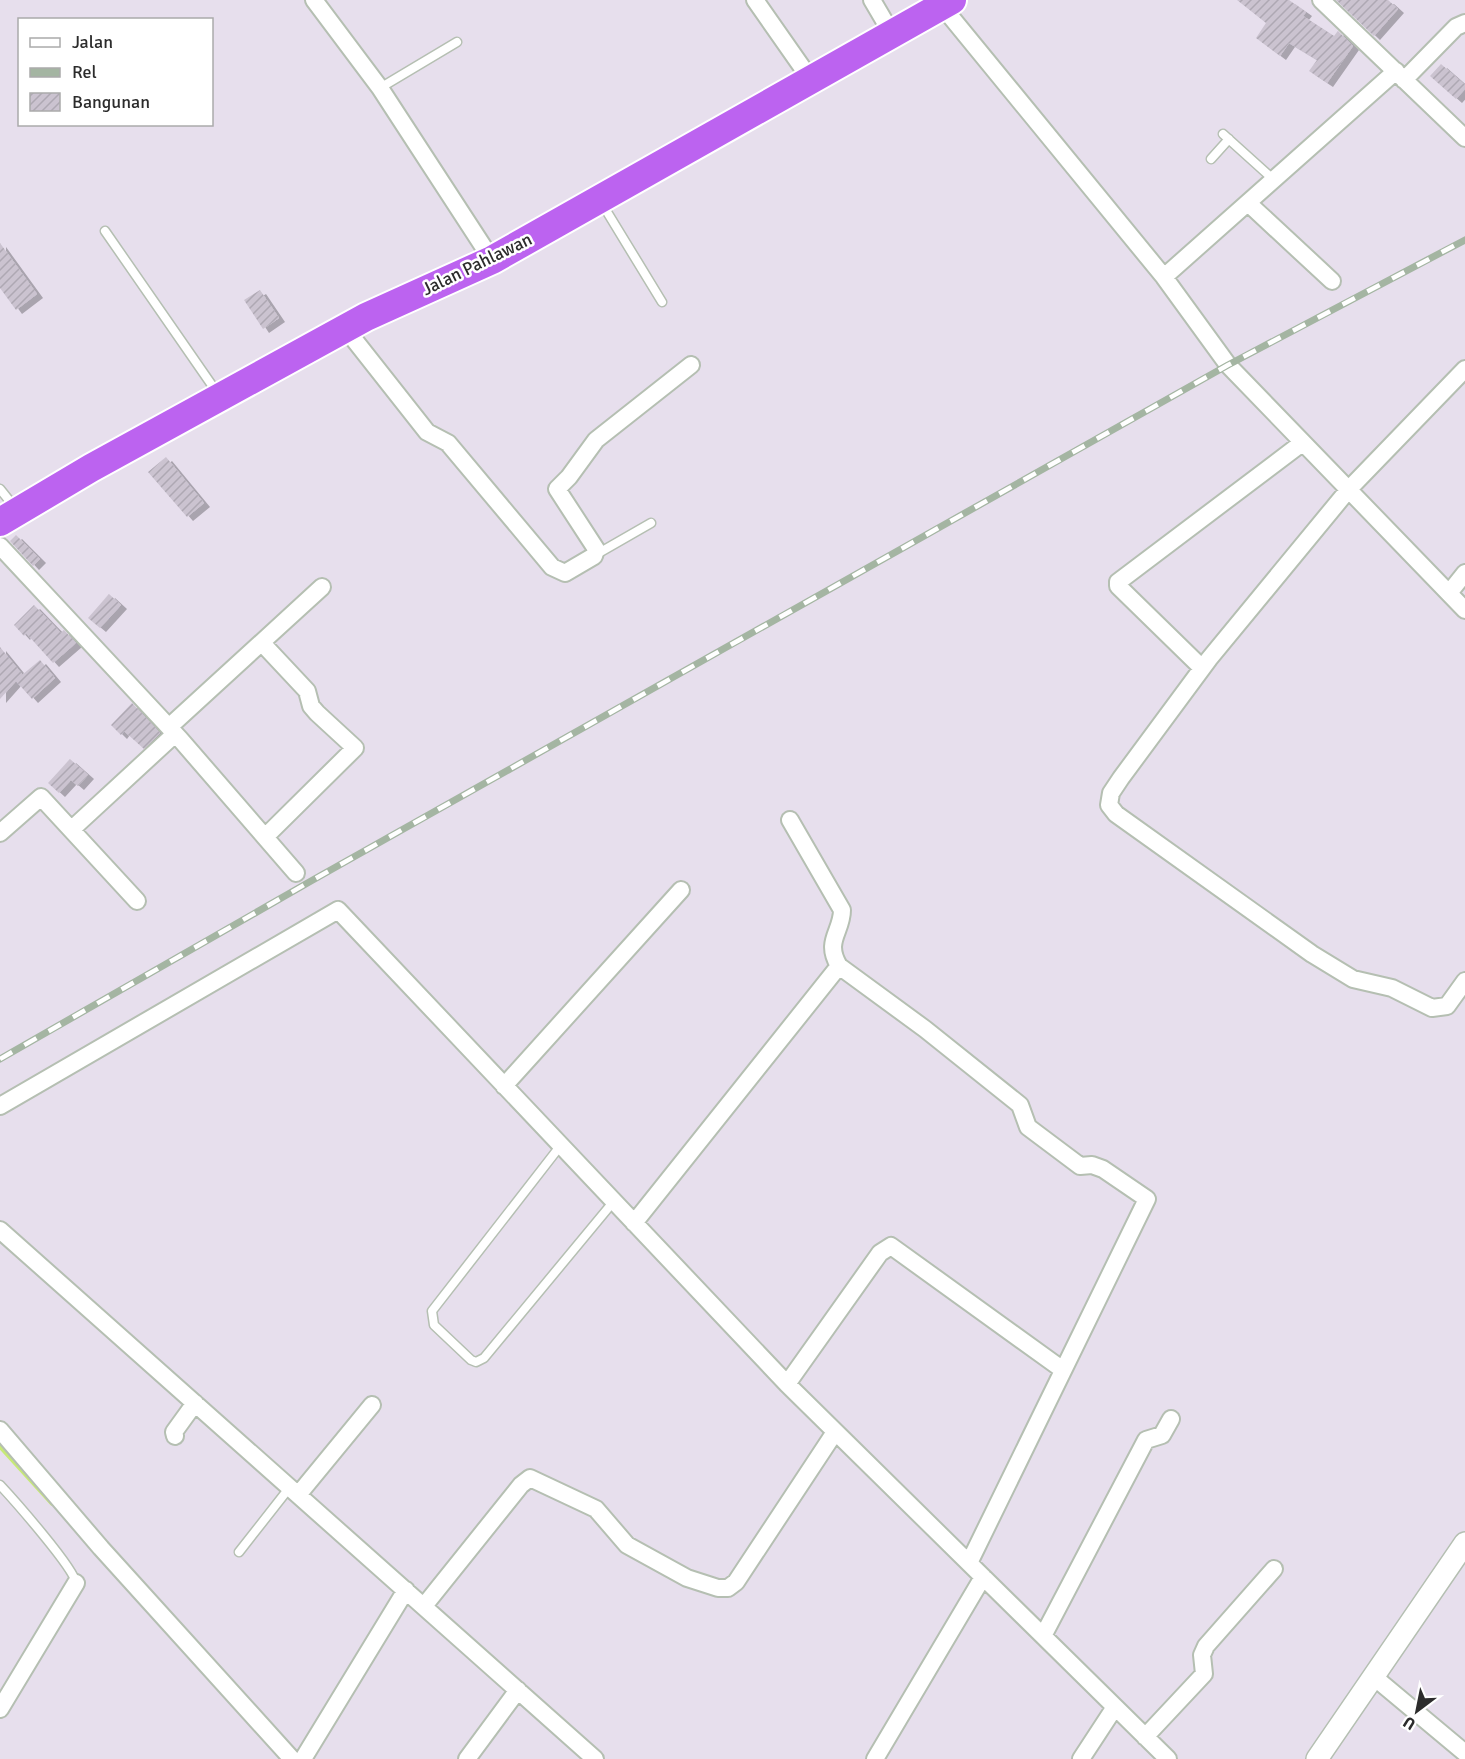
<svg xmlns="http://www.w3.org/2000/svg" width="1465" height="1759" viewBox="0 0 1465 1759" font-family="Signika,sans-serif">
<defs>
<pattern id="building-hatch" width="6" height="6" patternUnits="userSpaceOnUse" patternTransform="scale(1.5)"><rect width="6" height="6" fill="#cbc3d0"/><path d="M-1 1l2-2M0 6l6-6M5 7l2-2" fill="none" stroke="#aea8b3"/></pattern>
<filter id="shadow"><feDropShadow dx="6" dy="4" stdDeviation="0" flood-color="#0004"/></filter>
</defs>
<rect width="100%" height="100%" fill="#e7dfed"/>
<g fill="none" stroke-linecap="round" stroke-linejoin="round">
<path stroke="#c7e977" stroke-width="5" d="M0 1446 52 1503"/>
</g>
<path fill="url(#building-hatch)" filter="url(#shadow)" d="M1237 0H1289L1306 12 1303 16 1334 36 1338 31 1353 46 1327 83 1309 71 1317 60 1289 43 1280 56 1256 38 1266 23Z
M1336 0H1388L1398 9 1374 36Z
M1441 64 1465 85V89L1456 99 1430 76Z
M0 243 37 294 16 310 0 288Z
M260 290 279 318 263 329 244 300Z
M166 457 204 503 187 517 148 472Z
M16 535 40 559 33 566 10 541Z
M109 594 121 605 100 628 88 618Z
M34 605 61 633 64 630 76 643 53 663 26 633 24 636 14 625Z
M0 647 22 674 16 680 40 660 55 678 32 699 16 681 0 699Z
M132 703 160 733 144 749 124 731 121 735 111 725Z
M70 759 88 775 78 786 71 780 59 793 48 783Z"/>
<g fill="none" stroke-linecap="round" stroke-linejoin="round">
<g stroke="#b5bfb2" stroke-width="11">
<path id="service" d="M380 88 457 42
M1223 134 1274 180
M1211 159 1229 139
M601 202 662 302
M105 231 218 394
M0 489 16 509
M597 554 651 523
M561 1145 432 1311 434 1325 471 1360 476 1362 484 1358 614 1201
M0 1485C14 1500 74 1568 76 1583
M239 1552 290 1487"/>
</g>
<g stroke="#b5bfb2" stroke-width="20">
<path id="minor" d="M314 0 380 88 492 260
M755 0 811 80
M872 0 892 34
M1321 0 1465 138
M942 6 1164 277 1228 365 1465 610
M1404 80 1456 27 1465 23
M1248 203 1332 281
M1164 277 1396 71
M345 328 427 432 448 443 552 567 565 573 594 556 596 549 557 489 569 477 596 440 691 365
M1465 369 1349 489 1209 659 1121 778 1111 793 1109 805 1116 814 1312 954 1353 979 1392 988 1432 1008 1447 1006 1465 981
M0 546 180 739 296 873
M1449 593 1465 573
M262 643 307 691 311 706 317 713 355 748 265 837
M1202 668 1118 586V582L1302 443
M169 727 322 587
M790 820 842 910C842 932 824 941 839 966L925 1029 1020 1105 1028 1127 1080 1166 1092 1165 1103 1169 1147 1199 969 1563
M72 829 175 734
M0 833 41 797 137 901
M504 1086 681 890
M0 1106 338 910 787 1384 1168 1759
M634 1223 839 966
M0 1230 595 1759
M787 1384 880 1253 891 1246 1063 1370
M0 1430 101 1548 292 1759
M175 1436 174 1432 195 1403
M298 1495 372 1405
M424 1606 521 1485 530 1478 596 1509 627 1545 687 1578 718 1588H728L736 1582 835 1432
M1043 1636 1146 1440 1162 1435 1171 1419
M1374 1677 1465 1753
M0 1709 76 1583
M1145 1737 1204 1674 1202 1655 1206 1646 1274 1569
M303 1759 406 1590
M467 1759 518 1690
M875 1759 983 1577
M1081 1759 1115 1707"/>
</g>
<g stroke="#b5bfb2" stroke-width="24">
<path id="tertiary" d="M1317 1759 1465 1543"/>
</g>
<g stroke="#fff" stroke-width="32">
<path id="trunk" d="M0 522 91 468 366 317 492 260 952 0"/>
</g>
<use href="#service" stroke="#fff" stroke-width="8"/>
<use href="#minor" stroke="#fff" stroke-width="16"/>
<use href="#tertiary" stroke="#fff" stroke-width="21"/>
<use href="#trunk" stroke="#bc63f0" stroke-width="28"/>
<g stroke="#a4b5a2" stroke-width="7">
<path id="rail" d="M0 1059 311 881 1228 365 1465 240"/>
</g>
<use href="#rail" stroke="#fff" stroke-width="4.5" stroke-dasharray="14" stroke-linecap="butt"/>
</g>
<g text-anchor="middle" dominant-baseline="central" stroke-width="5" stroke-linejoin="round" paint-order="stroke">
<g font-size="18" fill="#2c2c2c" stroke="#fff">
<text transform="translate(477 264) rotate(-26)">Jalan Pahlawan</text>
</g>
</g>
<rect x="18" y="18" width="195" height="108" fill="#ffffff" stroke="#ababab" stroke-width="1.5"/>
<rect x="30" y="38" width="30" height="9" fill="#ffffff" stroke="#ababab" stroke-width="1.5"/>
<text x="72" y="48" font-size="18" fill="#2c2c2c">Jalan</text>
<rect x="30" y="68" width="30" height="9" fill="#a4b5a2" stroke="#ababab" stroke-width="1.5"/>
<text x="72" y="78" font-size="18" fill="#2c2c2c">Rel</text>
<rect x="30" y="93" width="30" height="18" fill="url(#building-hatch)" stroke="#ababab" stroke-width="1.5"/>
<text x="72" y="108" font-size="18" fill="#2c2c2c">Bangunan</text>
<g transform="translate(1417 1711) rotate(212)" stroke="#ffffff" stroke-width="4.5" paint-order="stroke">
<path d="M0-4.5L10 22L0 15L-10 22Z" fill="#2c2c2c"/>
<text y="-9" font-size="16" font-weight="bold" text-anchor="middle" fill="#2c2c2c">U</text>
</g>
</svg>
